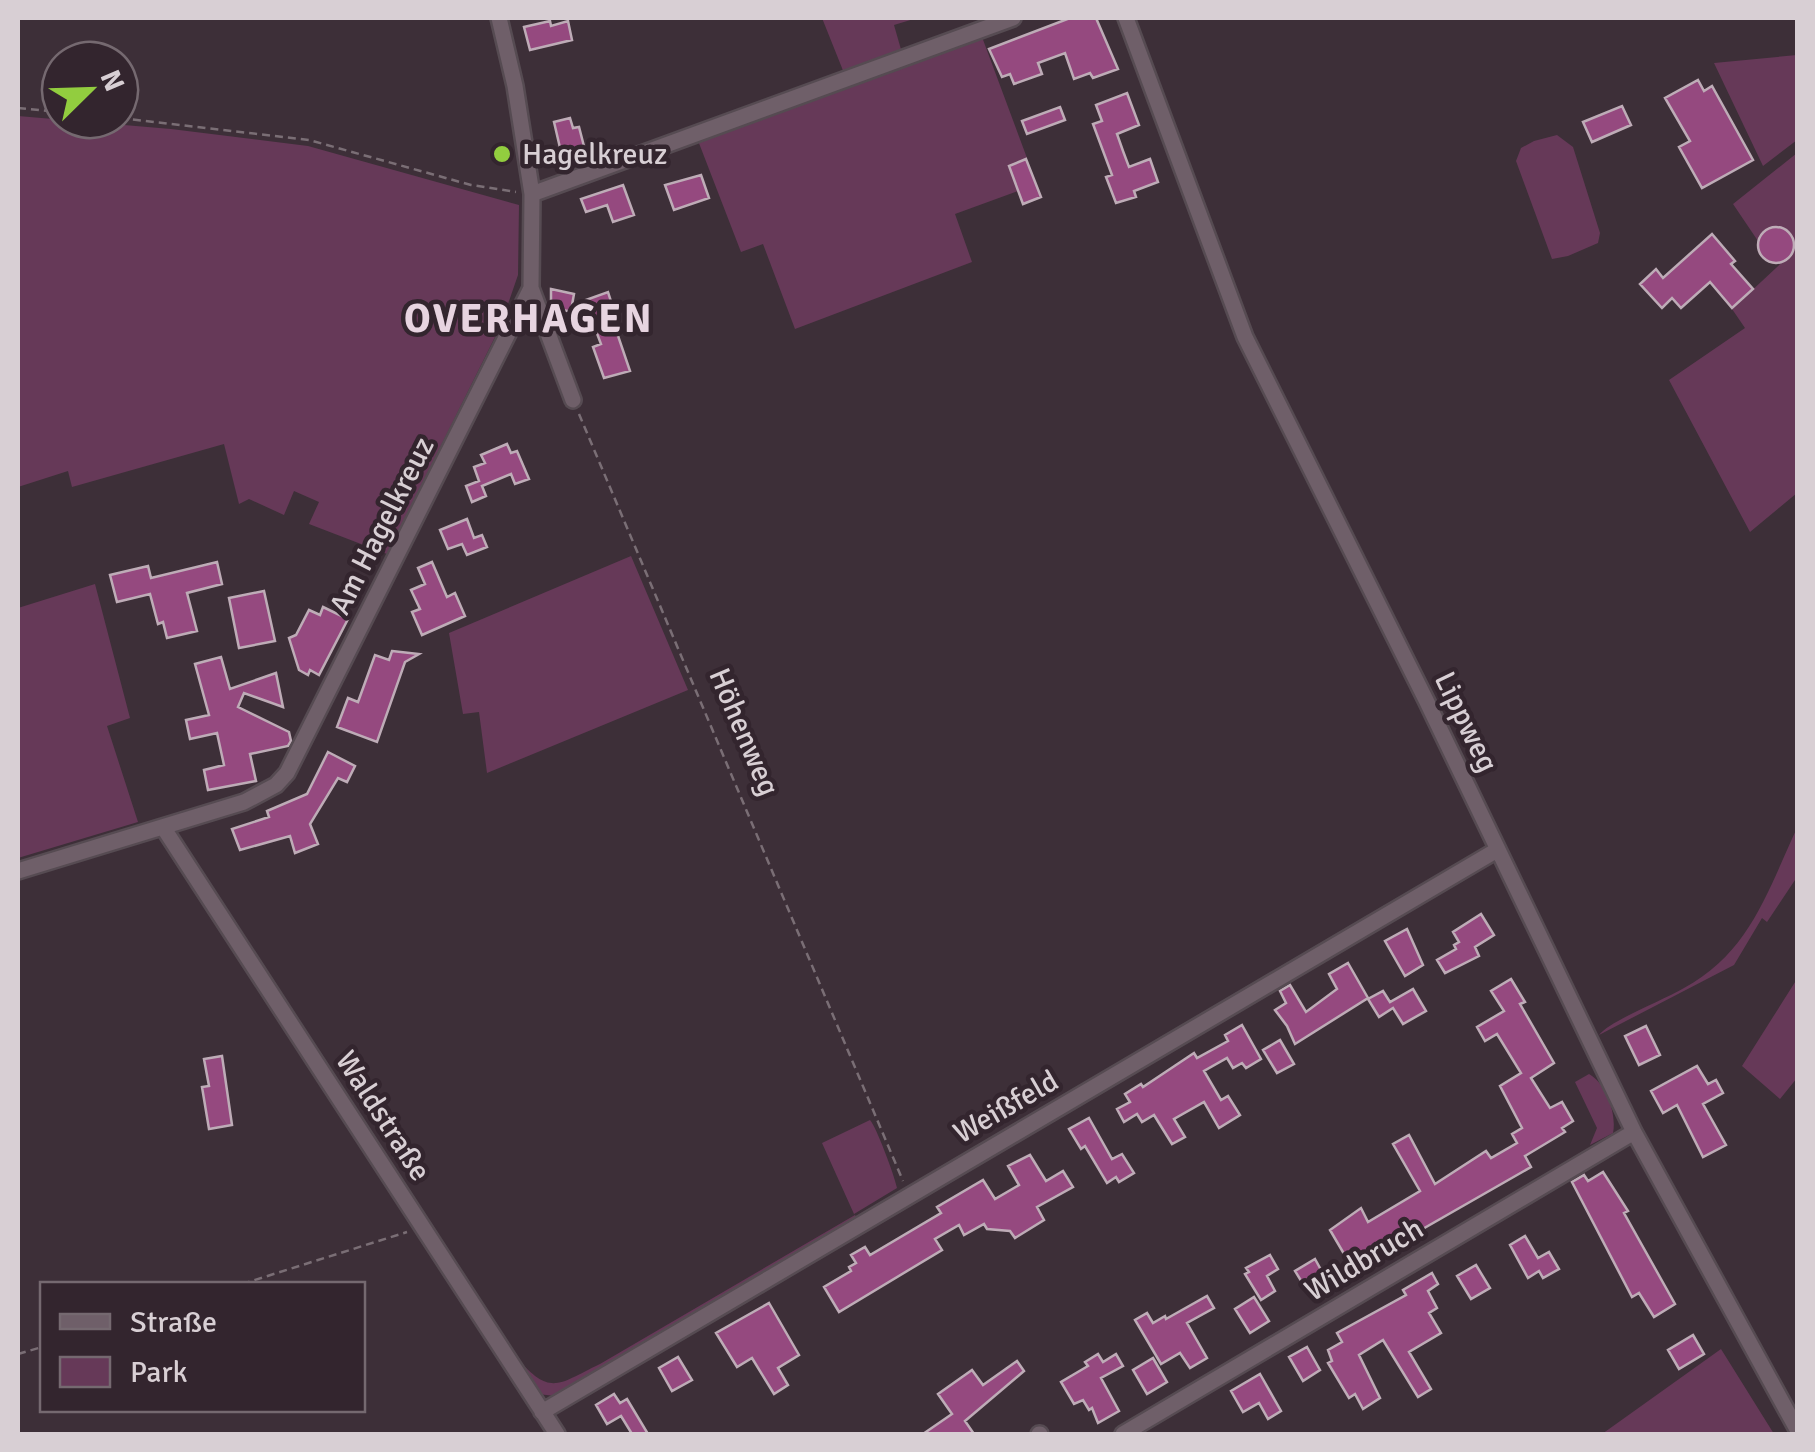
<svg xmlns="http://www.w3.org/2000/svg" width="1815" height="1452" viewBox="0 0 1815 1452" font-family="Signika,sans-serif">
<rect width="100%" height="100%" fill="#3d2f38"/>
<path fill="#663958" d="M822 18H917L894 25 902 53 844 73Z
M982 37 1027 158 1008 166 1018 191 955 214 972 262 795 329 763 244 741 252 697 138Z
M1797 55V140L1763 166 1714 63Z
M18 116 171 129 308 146 519 205 518 275 500 327 387 554 309 524 319 502 294 491 284 515 249 499 239 504 224 444 72 487 68 471 18 487Z
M1557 135 1573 147 1600 233 1598 243 1568 256 1552 259 1516 161 1521 148 1534 141Z
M1797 153V493L1750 532 1669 380 1745 328 1732 309 1793 252 1794 239 1779 226 1768 228 1758 241 1733 204Z
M631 556 688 690 487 773 479 712 463 714 449 633Z
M95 584 130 718 107 726 138 822 18 858V608Z
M1797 828V877L1767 922 1762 918 1734 965 1599 1035C1611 1020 1662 1001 1684 988 1750 952 1767 892 1797 828Z
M209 889 311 1040 517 1358C551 1397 558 1384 600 1364L855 1215 858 1220 555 1396 538 1394Z
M1797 979V1078L1780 1099 1742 1066Z
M1589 1074C1606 1083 1617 1114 1613 1133L1590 1145 1597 1128 1575 1082Z
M870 1120C876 1126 895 1177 897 1188L854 1214 822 1143Z
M1721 1349 1774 1434H1602Z"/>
<path fill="#95497f" stroke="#beacb7" stroke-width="2.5" d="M1070 18H1096L1118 69 1093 78 1090 73 1074 79 1065 53 1038 63 1042 74 1014 84 1010 74 1002 77 989 49Z
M550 21 551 26 568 21 572 40 530 50 524 27Z
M1698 80 1704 91 1712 86 1753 160 1702 188 1679 147 1690 141 1665 98Z
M1127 93 1139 125 1117 134 1123 151 1129 167 1150 159 1158 182 1134 191 1136 197 1116 203 1106 177 1112 175 1093 124 1102 121 1096 105Z
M1622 106 1631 125 1592 142 1583 122Z
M1060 107 1065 120 1027 134 1022 121Z
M570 118 573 128 579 127 586 154 568 158 566 151 561 152 554 122Z
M1026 159 1041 197 1023 204 1009 166Z
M701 175 709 198 674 210 665 185Z
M623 185 634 215 613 222 607 205 586 212 581 199Z
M1758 245a18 18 0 1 1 36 0a18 18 0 1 1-36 0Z
M1712 234 1735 261 1731 264 1753 289 1732 308 1710 282 1681 308 1672 298 1662 308 1640 284 1656 269 1663 278Z
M551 289 574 294 572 305 608 292 620 329 616 330 630 371 604 378 593 347 601 344 590 315 551 308Z
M507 444 511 453 517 451 529 479 515 484 511 474 482 486 486 496 472 502 466 486 479 481 474 467 485 463 481 455Z
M467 519 474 538 482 535 487 547 467 555 462 544 448 549 440 530Z
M217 562 222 584 187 593 197 631 167 638 163 622 158 624 150 594 117 602 110 575 148 566 151 578Z
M432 562 447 597 455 593 465 616 422 635 412 612 420 609 411 590 425 584 418 568Z
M264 591 275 641 239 648 229 598Z
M323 607 348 619 319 675 310 670 308 675 299 670 289 638 296 635 309 610 320 615Z
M392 651 419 654 405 662 377 742 337 727 348 698 358 702 375 655 389 660Z
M221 657 230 689 276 673 283 707 244 693 238 707 289 732 291 741 288 746 250 754 256 781 208 790 204 770 224 765 217 733 190 739 186 720 209 715 195 664Z
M328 752 355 766 347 782 338 778 310 824 318 844 295 853 290 836 240 850 232 829 269 817 267 811 307 794Z
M1481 914 1494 935 1475 947 1479 956 1445 973 1437 960 1456 949 1454 945 1459 942 1453 932Z
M1407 929 1423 965 1405 976 1385 941Z
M1348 963 1368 998 1295 1044 1287 1026 1275 1010 1286 1003 1280 991 1290 985 1306 1012 1337 989 1329 974Z
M1511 979 1525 1002 1520 1004 1554 1063 1531 1078 1550 1108 1562 1102 1573 1121 1562 1128 1565 1132 1525 1156 1531 1167 1372 1258 1373 1260 1354 1271 1330 1230 1361 1208 1368 1222 1420 1191 1393 1144 1409 1135 1435 1184 1486 1151 1491 1158 1517 1143 1512 1134 1522 1128 1500 1086 1521 1073 1497 1034 1485 1041 1477 1027 1504 1011 1491 991Z
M1413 989 1426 1011 1403 1024 1393 1008 1379 1017 1368 999 1383 991 1390 1002Z
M1242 1025 1261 1059 1246 1068 1242 1063 1233 1068 1227 1058 1204 1071 1221 1100 1228 1096 1240 1115 1219 1128 1204 1102 1174 1119 1185 1137 1172 1144 1154 1115 1142 1122 1137 1114 1124 1122 1117 1109 1130 1102 1125 1094 1141 1084 1143 1087 1194 1053 1197 1058 1228 1041 1225 1035Z
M1646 1026 1660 1055 1639 1065 1625 1036Z
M1280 1040 1294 1064 1277 1073 1263 1050Z
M222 1056 232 1125 209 1129 202 1087 209 1086 204 1059Z
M1697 1066 1708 1084 1716 1080 1723 1093 1703 1104 1726 1145 1703 1157 1677 1105 1663 1113 1651 1091Z
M1089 1118 1112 1159 1122 1154 1134 1173 1119 1182 1116 1177 1107 1183 1085 1146 1081 1149 1069 1129Z
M1030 1155 1046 1181 1063 1171 1073 1187 1037 1207 1044 1220 1015 1238 1010 1231 987 1229 984 1224 964 1235 959 1225 935 1239 942 1250 839 1312 824 1287 851 1271 849 1267 856 1263 851 1255 865 1247 870 1255 941 1213 937 1207 983 1180 995 1199 1019 1185 1008 1166Z
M1603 1172 1628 1211 1624 1213 1675 1304 1654 1317 1639 1293 1632 1297 1572 1182 1584 1175 1588 1181Z
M1525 1236 1538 1258 1549 1252 1559 1269 1543 1278 1539 1271 1528 1278 1510 1245Z
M1270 1255 1278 1269 1267 1276 1275 1291 1261 1300 1245 1274 1249 1272 1246 1268Z
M1315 1259 1330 1286 1311 1297 1295 1271Z
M1476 1265 1490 1288 1471 1299 1457 1276Z
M1432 1273 1438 1284 1428 1291 1437 1308 1429 1313 1441 1333 1409 1352 1431 1389 1418 1397 1383 1340 1359 1355 1380 1398 1363 1409 1355 1394 1349 1398 1328 1363 1332 1361 1328 1350 1342 1342 1337 1333 1406 1295 1403 1290Z
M1207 1296 1214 1308 1187 1323 1207 1358 1190 1368 1180 1353 1161 1364 1135 1320 1147 1313 1153 1323 1165 1316 1166 1319Z
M1254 1297 1269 1321 1250 1333 1235 1309Z
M769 1303 799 1355 778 1368 788 1385 774 1394 752 1358 737 1367 716 1333Z
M1693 1335 1704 1354 1679 1369 1668 1350Z
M1307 1347 1320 1370 1303 1381 1289 1357Z
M1098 1354 1103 1362 1116 1354 1123 1366 1101 1378 1119 1411 1098 1423 1092 1408 1089 1410 1083 1400 1074 1404 1061 1382 1088 1366 1085 1362Z
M678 1357 692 1380 672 1391 659 1368Z
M1153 1358 1167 1382 1147 1394 1133 1370Z
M1017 1361 1024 1371 965 1421 974 1434H923L952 1414 938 1394 972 1370 983 1385Z
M1260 1374 1281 1411 1268 1419 1259 1403 1243 1412 1231 1391Z
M614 1394 620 1403 627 1399 648 1434H632L621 1416 607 1424 596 1405Z"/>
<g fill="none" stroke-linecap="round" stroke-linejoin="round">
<g stroke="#564b52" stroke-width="20">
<path id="street" d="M1126 18 1245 337 1426 700 1634 1132 1798 1431
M532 194 1013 18
M531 288 573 400
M163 827 557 1434
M18 871 244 802 276 785 287 773 531 288 532 194 515 86 499 18
M542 1412 1497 850
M1039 1434H1040
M1123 1434 1634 1132"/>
</g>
<path stroke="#7a6e75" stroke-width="2.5" stroke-dasharray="8 5" stroke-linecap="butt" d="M18 108 60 112
M120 118 309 140 471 185 516 192
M579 414 903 1181
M242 1284 407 1232
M18 1354 42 1347"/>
<use href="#street" stroke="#6f5f69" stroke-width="15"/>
</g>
<circle fill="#92cd3f" stroke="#33252e" stroke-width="4" cx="502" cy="154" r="10"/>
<g text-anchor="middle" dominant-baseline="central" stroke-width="9" stroke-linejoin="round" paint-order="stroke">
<g font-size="30" fill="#d8cfd4" stroke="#33252e" text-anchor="start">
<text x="522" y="154">Hagelkreuz</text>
</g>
<g font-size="30" fill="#d8cfd4" stroke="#33252e">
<text transform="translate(382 526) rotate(-63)">Am Hagelkreuz</text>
<text transform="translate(1466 722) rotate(64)">Lippweg</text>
<text transform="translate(744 732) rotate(67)">Höhenweg</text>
<text transform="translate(1006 1107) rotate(-30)">Weißfeld</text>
<text transform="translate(383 1116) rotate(57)">Waldstraße</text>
<text transform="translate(1364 1260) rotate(-31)">Wildbruch</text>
</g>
<g font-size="40" font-weight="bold" letter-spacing="2.5" fill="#e7d4e0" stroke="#33252e">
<text x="529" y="319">OVERHAGEN</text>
</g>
</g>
<rect width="1815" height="1452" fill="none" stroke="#d8cfd4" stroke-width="40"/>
<rect x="40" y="1282" width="325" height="130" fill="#33252e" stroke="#756970" stroke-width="2.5"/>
<rect x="60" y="1314" width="50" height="15" fill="#6f5f69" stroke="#756970" stroke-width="2.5"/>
<text x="130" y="1332" font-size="30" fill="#d8cfd4">Straße</text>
<rect x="60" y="1357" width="50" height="30" fill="#663958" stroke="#756970" stroke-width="2.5"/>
<text x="130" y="1382" font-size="30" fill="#d8cfd4">Park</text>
<g transform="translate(90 90) rotate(67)"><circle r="48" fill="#33252e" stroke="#756970" stroke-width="2.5"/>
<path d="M0-8L18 38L0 25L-18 38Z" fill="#92cd3f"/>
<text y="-15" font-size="28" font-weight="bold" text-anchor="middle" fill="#d8cfd4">N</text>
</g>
</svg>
